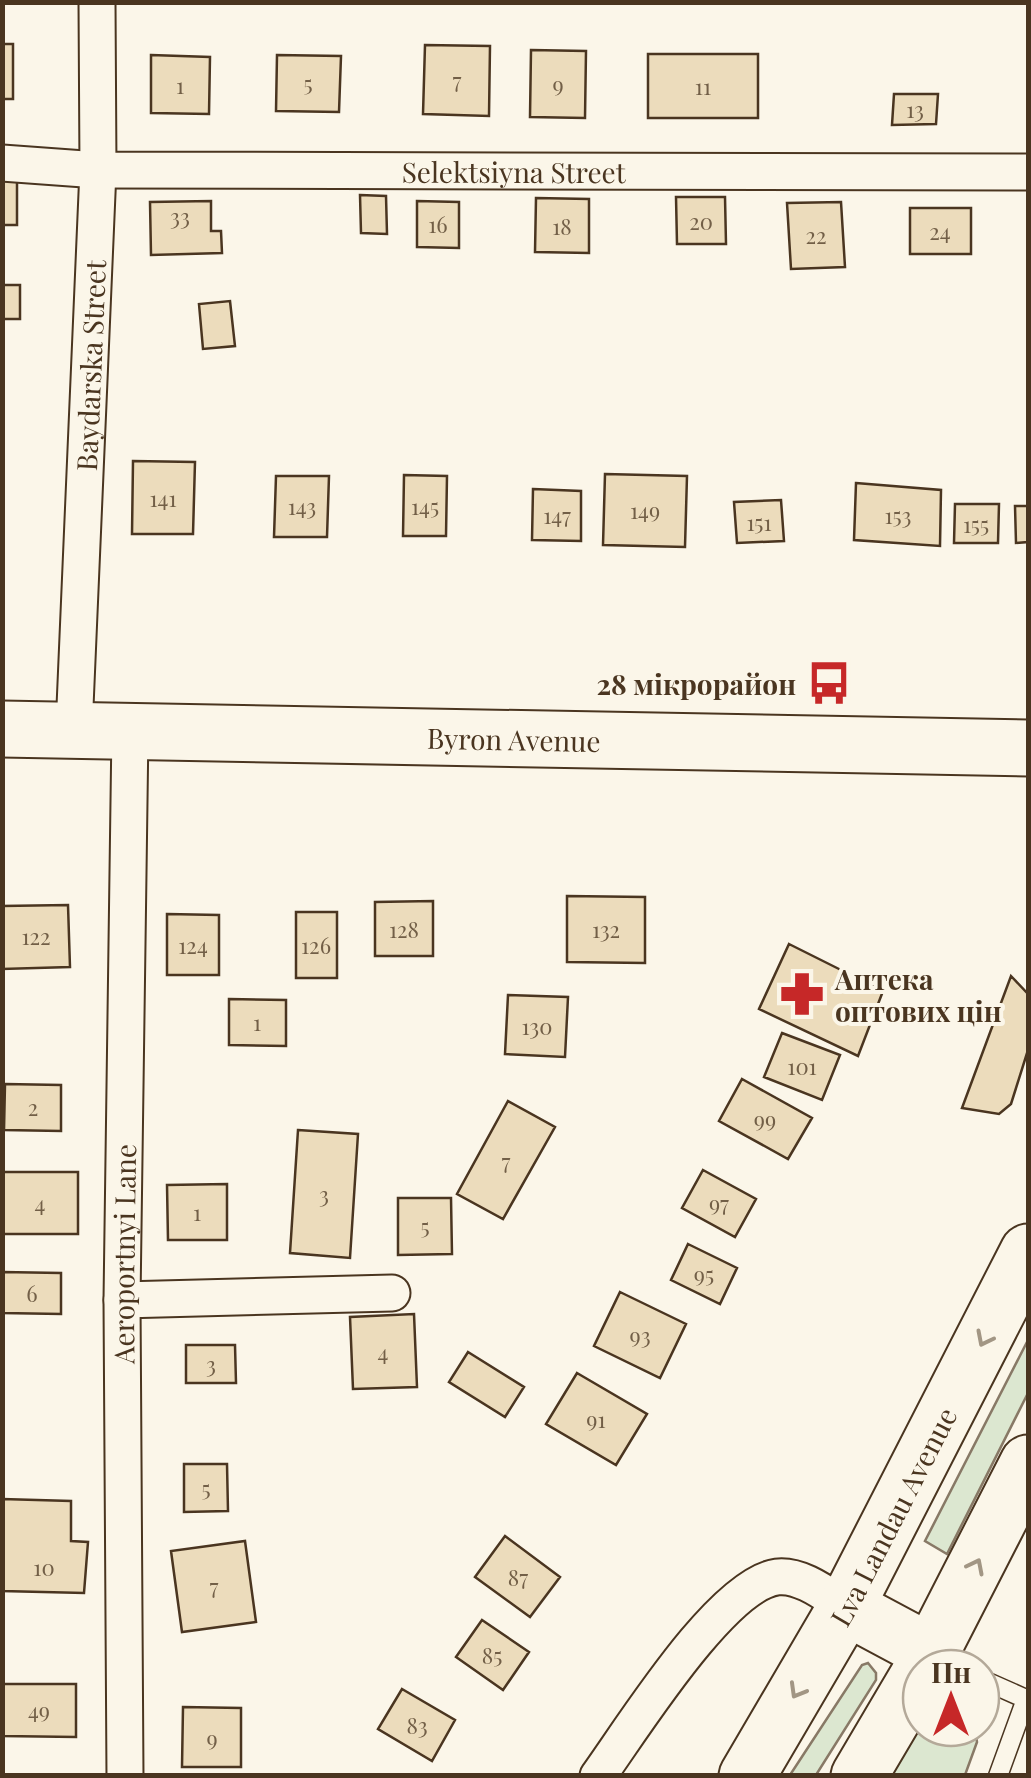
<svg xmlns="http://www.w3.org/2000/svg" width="1031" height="1778" viewBox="0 0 1031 1778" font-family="'Playfair Display',serif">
<rect width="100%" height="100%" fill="#fbf6e9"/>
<path fill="#dce7d0" stroke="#887966" stroke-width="2.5" d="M1028 1340V1393L947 1554 925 1541Z
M868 1663 876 1673V1680L816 1775H790L862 1665Z
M921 1720V1728H975L977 1742 965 1775 889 1776Z"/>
<path fill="#ecdcbc" stroke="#4a3520" stroke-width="2.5" d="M2 44H13V99H2Z
M425 45 490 46 489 116 423 114Z
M531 50 586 51 585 118 530 117Z
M648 54H758V118H648Z
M151 55 210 57 209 114 151 113Z
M277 55 341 56 339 112 276 111Z
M894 94H938L936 124 892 125Z
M2 178H17V225H2Z
M360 195 386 196 387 234 361 233Z
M676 197H725L726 244H677Z
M536 198 589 199V253L535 252Z
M211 201V231H221L222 253 151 255 150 202Z
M417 201 459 202V248L417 247Z
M841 202 845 267 791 269 787 203Z
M910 208H971V254H910Z
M2 285H20V319H2Z
M230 301 235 346 203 349 199 304Z
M133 461 195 462 193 534H132Z
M605 474 687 476 685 547 603 545Z
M404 475 447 476 446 536H403Z
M276 476H329L327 537H274Z
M856 483 941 490 940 546 854 540Z
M533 489 581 491V541L532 540Z
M781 500 784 541 737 543 734 502Z
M955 504H999L998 543H954Z
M1015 506H1028V542L1016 543Z
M567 896 645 897V963L567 962Z
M433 901V956H375V902Z
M68 905 70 967 2 969V906Z
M296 912H337V978H296Z
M167 914 219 915V975H167Z
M789 944 883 991 858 1056 759 1009Z
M1011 976 1028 994V1050L1011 1104 999 1114 962 1108Z
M508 995 568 997 565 1057 505 1054Z
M229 999 286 1000V1046L229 1045Z
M782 1033 840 1055 822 1100 764 1077Z
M742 1079 812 1118 788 1159 719 1121Z
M5 1084 61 1085V1131L4 1130Z
M508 1101 555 1127 503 1219 457 1194Z
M298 1130 358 1134 350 1258 290 1253Z
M703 1170 756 1199 735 1237 682 1208Z
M2 1172H78V1234H2Z
M227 1184V1240H168L167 1185Z
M398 1198H451L452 1254 398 1255Z
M688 1244 737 1268 720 1304 671 1280Z
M2 1272 61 1273V1314L2 1313Z
M620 1292 686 1324 660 1378 594 1346Z
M414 1314 417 1387 353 1389 350 1317Z
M186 1345H235L236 1383H186Z
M468 1352 524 1387 505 1417 449 1382Z
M577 1373 647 1414 616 1465 546 1424Z
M184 1464H227L228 1511 184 1512Z
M2 1499 71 1501V1541L88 1542 84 1593 2 1591Z
M505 1536 560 1577 530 1617 475 1577Z
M245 1541 256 1622 182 1632 171 1551Z
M482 1620 529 1652 503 1690 456 1657Z
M2 1684H76V1737L2 1736Z
M402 1689 455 1720 432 1761 378 1729Z
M183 1707 241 1708V1767H182Z"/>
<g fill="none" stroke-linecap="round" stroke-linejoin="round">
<g stroke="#4a3520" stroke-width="21">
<path id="lane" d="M981 1679 1026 1699 998 1776"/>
</g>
<g stroke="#4a3520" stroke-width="39">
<g id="street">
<path id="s1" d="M2 163 98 170 1028 172"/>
<path id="s2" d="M74 730 98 170 97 2"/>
<path d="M122 1300 392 1293"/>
<path id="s3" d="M125 1776 122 1300 130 730"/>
<path d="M598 1776C632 1729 721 1585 777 1577 801 1574 827 1595 846 1607"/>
</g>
</g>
<g stroke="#4a3520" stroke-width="59">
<g id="primary">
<path id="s4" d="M2 729 1028 748"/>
<path d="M846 1607 932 1653"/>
<path d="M923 1668 1028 1463"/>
<path id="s5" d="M747 1776 846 1607 1028 1252"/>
<path d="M859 1776 921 1671"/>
</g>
</g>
<use href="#lane" stroke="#fbf6e9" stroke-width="18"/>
<use href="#street" stroke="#fbf6e9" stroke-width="35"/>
<use href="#primary" stroke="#fbf6e9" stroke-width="55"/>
</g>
<defs><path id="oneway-chevron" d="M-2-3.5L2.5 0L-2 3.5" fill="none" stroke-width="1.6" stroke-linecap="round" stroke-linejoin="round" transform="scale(2.5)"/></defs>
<g stroke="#a29684">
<use href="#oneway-chevron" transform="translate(984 1339) rotate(117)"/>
<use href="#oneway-chevron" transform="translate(976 1566) rotate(-63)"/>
<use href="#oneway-chevron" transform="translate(797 1691) rotate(120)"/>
</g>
<defs>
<g id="bus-bare" transform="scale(3.45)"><path d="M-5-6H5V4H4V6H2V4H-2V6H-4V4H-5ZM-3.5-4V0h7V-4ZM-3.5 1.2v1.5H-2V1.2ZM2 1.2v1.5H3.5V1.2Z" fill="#c62828" stroke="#fbf6e9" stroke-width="2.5" paint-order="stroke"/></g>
<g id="pharmacy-bare" transform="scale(3.45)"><path d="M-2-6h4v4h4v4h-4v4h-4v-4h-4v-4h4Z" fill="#c62828" stroke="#fbf6e9" stroke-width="2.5" paint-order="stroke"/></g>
</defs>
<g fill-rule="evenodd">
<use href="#bus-bare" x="829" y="683"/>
<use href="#pharmacy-bare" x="802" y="994"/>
</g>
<g text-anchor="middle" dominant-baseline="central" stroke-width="8" stroke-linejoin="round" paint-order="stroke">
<g font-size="22" fill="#725f47">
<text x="457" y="80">7</text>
<text x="308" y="83">5</text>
<text x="558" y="84">9</text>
<text x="180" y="85">1</text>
<text x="703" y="86">11</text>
<text x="915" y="109">13</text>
<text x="180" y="216">33</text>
<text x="701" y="221">20</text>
<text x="438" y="224">16</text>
<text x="562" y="226">18</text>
<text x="940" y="231">24</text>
<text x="816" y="235">22</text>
<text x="163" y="498">141</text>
<text x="302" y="506">143</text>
<text x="425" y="506">145</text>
<text x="645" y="510">149</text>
<text x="557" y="515">147</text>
<text x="898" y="515">153</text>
<text x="759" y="522">151</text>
<text x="976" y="524">155</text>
<text x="404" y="929">128</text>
<text x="606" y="929">132</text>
<text x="36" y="936">122</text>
<text x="193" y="945">124</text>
<text x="316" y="945">126</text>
<text x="257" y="1022">1</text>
<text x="537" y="1026">130</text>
<text x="802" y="1066">101</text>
<text x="33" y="1107">2</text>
<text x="765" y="1119">99</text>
<text x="506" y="1161">7</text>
<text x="324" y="1194">3</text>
<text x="40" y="1203">4</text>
<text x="719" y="1203">97</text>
<text x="197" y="1212">1</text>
<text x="425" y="1226">5</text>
<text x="704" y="1274">95</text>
<text x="32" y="1293">6</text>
<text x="640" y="1335">93</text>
<text x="383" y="1352">4</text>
<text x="211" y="1364">3</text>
<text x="596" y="1419">91</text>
<text x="206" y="1488">5</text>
<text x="44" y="1567">10</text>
<text x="518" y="1577">87</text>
<text x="214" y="1586">7</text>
<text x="492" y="1655">85</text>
<text x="39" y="1710">49</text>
<text x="417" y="1725">83</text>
<text x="212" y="1738">9</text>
</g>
<g font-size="28" fill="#4a3520" stroke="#fbf6e9">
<text stroke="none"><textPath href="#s1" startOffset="512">Selektsiyna Street</textPath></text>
<text stroke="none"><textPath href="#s2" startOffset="365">Baydarska Street</textPath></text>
<text stroke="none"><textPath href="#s4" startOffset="512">Byron Avenue</textPath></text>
<text stroke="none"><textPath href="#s3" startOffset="522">Aeroportnyi Lane</textPath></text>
<text stroke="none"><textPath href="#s5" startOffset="298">Lva Landau Avenue</textPath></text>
</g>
<g font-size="28" font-weight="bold" fill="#4a3520" stroke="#fbf6e9" text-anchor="end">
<text x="796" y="683">28 мікрорайон</text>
<text x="835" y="978" text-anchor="start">Аптека<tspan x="835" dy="32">оптових цін</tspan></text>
</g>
</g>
<rect width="1031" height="1778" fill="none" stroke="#4a3520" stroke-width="10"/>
<g transform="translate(951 1698)"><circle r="48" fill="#fbf6e9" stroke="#b4a999" stroke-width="2.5"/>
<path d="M0-8L18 38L0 25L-18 38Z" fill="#c62828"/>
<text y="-15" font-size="28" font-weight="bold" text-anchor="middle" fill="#4a3520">Пн</text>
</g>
</svg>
